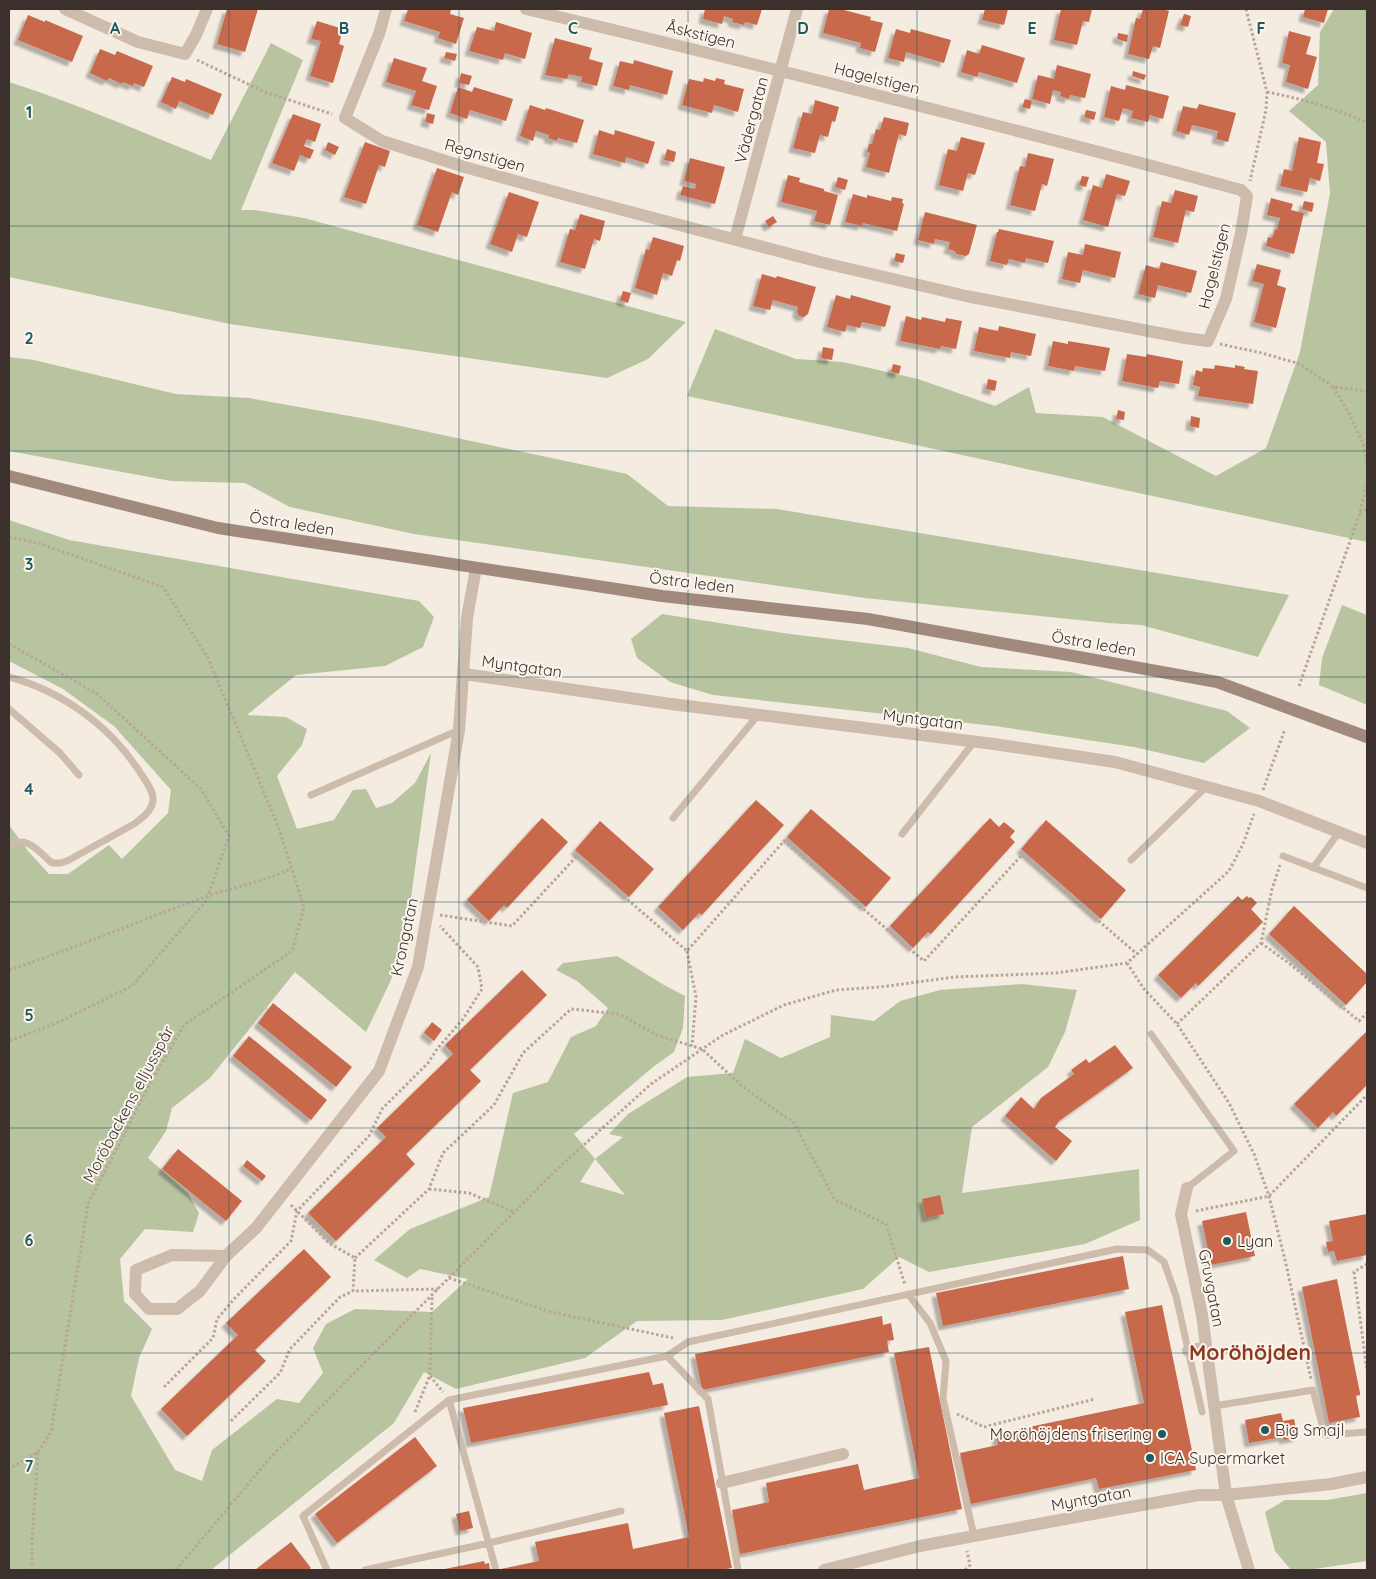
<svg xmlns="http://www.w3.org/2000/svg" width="1376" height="1579" viewBox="0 0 1376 1579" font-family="Quicksand,sans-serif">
<defs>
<filter id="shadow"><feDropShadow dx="-4.5" dy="4.5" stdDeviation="1" flood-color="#0004"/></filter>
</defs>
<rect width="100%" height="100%" fill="#f4ebe1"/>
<path fill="#b8c4a0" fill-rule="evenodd" d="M1334 9H1367V542L687 396 715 329 796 359 843 362 918 379 995 406 1029 387 1036 413 1103 417 1216 476 1266 448 1300 352 1330 193 1326 142 1289 111 1318 85 1320 32Z
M271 43 303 60 241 210H255L304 218 686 322 648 359 607 378 230 324 9 277V82C78 104 144 133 211 160Z
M9 357 34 360 176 394 249 398 372 420 627 474 668 506 777 509 1289 595 1258 657 1141 625 1108 623 865 598 414 534 290 507 245 483 171 481 9 451Z
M9 520 69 540 419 601 434 617 423 647 385 666 296 675 247 715 286 717 307 729 302 745 277 776 297 829 334 820 353 790 366 789 376 808 392 803 415 783 431 753 409 912 391 980 366 1032 295 972 210 1078 172 1108 166 1131 148 1158 188 1193 199 1213 193 1232 145 1229 120 1259 124 1301 152 1329 139 1358 131 1396 175 1470 202 1481 212 1450 277 1399 299 1403 323 1373 313 1348 326 1324 355 1309 432 1312 468 1279 420 1269 407 1278 374 1260 410 1229 489 1197 513 1093 548 1082 571 1037 596 1026 608 1008 577 981 556 970 563 963 617 956 664 985 685 996 683 1028 674 1052 653 1067 574 1134 595 1159 623 1137 609 1134 628 1114 687 1077 733 1073 745 1039 781 1058 830 1037 831 1015 874 1021 900 1001 940 990 1022 984 1077 990 1065 1032 1048 1067 972 1127 962 1193 1139 1169 1140 1220 1085 1244 929 1272 899 1257 863 1289 722 1320 637 1321 585 1358 456 1389 424 1372 394 1423 211 1570H9V825L28 851 49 874H68L109 845 122 859 168 813 171 790 114 726 63 689 9 661ZM595 1159 625 1195 580 1182Z
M1342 605 1367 615V705L1319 685 1322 658Z
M662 614 790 634 908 648 981 667 1071 672 1227 711 1250 728 1204 763 1134 747 995 726 713 695 670 682 637 658 631 639Z
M1367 1493V1561L1308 1570H1291L1275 1551 1265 1512 1285 1500H1327Z"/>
<path fill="#c8694b" filter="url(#shadow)" d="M227 9H258L245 52 217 44Z
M408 9H451L450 14 464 18 456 44 438 38 440 32 404 21Z
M705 9H762L757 25 745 22 744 25 732 22 733 19 724 16 722 24 703 19Z
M829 9H840L871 17 870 20 883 23 875 52 860 48 861 43 823 33Z
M985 9H1008L1004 25 982 20Z
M1061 9H1092L1089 22 1083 21 1077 45 1054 40Z
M1143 9H1162L1169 11 1160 48 1153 46 1149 59 1128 54 1136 18 1140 19Z
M1305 9H1328L1324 23 1303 17Z
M1184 14 1191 16 1188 27 1180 25Z
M28 15 45 22V20L83 36 72 62 18 40Z
M317 21 343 29 339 44 344 46 333 83 310 76 321 41 311 39Z
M496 22 532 33 525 59 505 53 503 60 469 51 477 27 494 31Z
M896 29 910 33 911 29 951 40 944 63 906 52 904 62 888 58Z
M1289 31 1311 37 1306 54 1317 57 1308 89 1286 82 1290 65 1282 63Z
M1118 33 1128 35 1127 42 1117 39Z
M555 38 592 48 589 59 603 63 597 86 581 82 582 77 569 74 567 79 545 75Z
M982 45 1025 58 1017 83 979 72 977 77 961 72 967 50 979 54Z
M100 49 115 55 117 51 153 66 144 87 134 83 133 86 123 82 122 84 109 78 107 81 90 73Z
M446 52 457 54 455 61 444 58Z
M394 58 427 68 422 81 437 86 429 110 411 105 416 91 386 82Z
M634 60 673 71 667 95 630 85 629 90 613 86 620 61 633 64Z
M1057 65 1091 74 1085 98 1070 95 1069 99 1060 96 1061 92 1053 90 1050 104 1032 99 1038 75 1054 79Z
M1133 71 1146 75 1144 80 1132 76Z
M461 73 472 76 469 85 459 83Z
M172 77 185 82 186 79 222 94 213 115 179 101 176 109 161 102Z
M704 78 715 81 716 78 725 80 724 84 744 89 738 112 714 105 712 113 682 105 689 79 703 82Z
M1126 85 1169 96 1163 119 1150 115 1148 122 1131 118 1133 111 1123 108 1119 121 1104 117 1111 86 1125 90Z
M458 87 472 92 474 87 513 99 506 121 470 110 467 119 450 113Z
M1025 99 1032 101 1030 109 1022 107Z
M815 100 839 107 835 122 832 121 828 137 820 135 815 153 793 148 803 112 812 114Z
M1199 104 1236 113 1228 142 1216 139 1218 131 1192 125 1189 135 1176 131 1183 106 1197 109Z
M530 105 545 110 546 108 584 120 577 143 558 138 557 141 548 138 549 135 536 131 533 141 520 136Z
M1086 110 1096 112 1094 120 1084 117Z
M427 113 435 115 433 124 425 122Z
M293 114 321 124 315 142 307 139 304 146 314 150 310 159 300 155 294 171 272 163Z
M884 117 909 123 906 136 899 134 889 173 866 167 870 153 867 152 869 144H872L876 129 880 130Z
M599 130 614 135 615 130 655 142 648 164 626 157 625 163 593 154Z
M961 137 985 143 975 175 968 173 963 191 939 185 948 149 957 151Z
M1299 137 1321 142 1317 163 1324 164 1320 181 1310 178 1307 192 1280 186 1284 169 1292 171Z
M328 142 339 147 335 155 325 150Z
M365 142 390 151 385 167 379 165 366 204 344 197Z
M667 149 676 152 674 162 664 160Z
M1028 153 1054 159 1047 186 1042 184 1035 211 1010 205 1020 166 1025 167Z
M690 158 725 167 715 204 680 195 683 186 695 189 696 184 684 181Z
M437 168 464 177 458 195 452 192 438 232 417 225Z
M1106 174 1130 181 1125 196 1117 194 1108 227 1083 220 1093 185 1102 188Z
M788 175 800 178 799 182 824 189V191L838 195 830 225 814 221 817 211 781 202Z
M1082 176 1089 177 1086 187 1079 185Z
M838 177 848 180 845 190 835 187Z
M1175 190 1198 196 1194 212 1186 210 1178 243 1153 237 1162 201 1171 203Z
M509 192 539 202 527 237 518 234 512 252 490 244Z
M853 194 867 198V195L891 201 892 197 903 199 902 203 904 204 897 231 863 223 862 226 845 222Z
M1271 198 1293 204 1291 210 1304 213 1294 254 1266 246 1268 237 1272 238 1275 229 1277 230 1280 218 1267 215Z
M1304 201 1314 203 1312 212 1302 209Z
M925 212 977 225 969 254 966 256 956 254 955 251 948 249 950 242 935 239 934 244 918 240Z
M580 214 605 221 600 241 594 239 585 269 560 262 570 229 575 230Z
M773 216 777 222 769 227 765 221Z
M999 229 1054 241 1048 263 1026 258 1025 263 1009 259 1007 265 990 261 997 232H998Z
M653 237 684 246 680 261 677 260 672 276 663 273 657 295 635 288 646 249 649 250Z
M1085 244 1121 252 1115 278 1083 270 1080 283 1062 279 1068 252 1083 255Z
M896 253 905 255 903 263 894 261Z
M1161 262 1197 271 1191 293 1158 285 1155 298 1138 294 1146 265 1159 269Z
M1257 264 1281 270 1277 285 1286 288 1276 328 1254 322 1264 284 1252 281Z
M762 274 776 278 777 276 816 287 808 314 804 317 799 316 797 312 798 307 773 300 770 310 753 306Z
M623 291 631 293 628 303 620 300Z
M836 295 850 299 851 295 891 306 885 327 862 322 860 328 847 325 845 332 827 327Z
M906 316 921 320 922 317 945 322 946 318 962 321 956 349 941 346 940 349 900 341Z
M999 326 1036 334 1031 356 1011 352 1010 358 974 351 979 327 998 331Z
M1053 341 1068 344V341L1110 348 1105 371 1075 366 1074 371 1048 366Z
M823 347 834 349 832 360 821 358Z
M1127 354 1146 357 1147 354 1183 361 1179 384 1160 381 1158 388 1122 381Z
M893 364 901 366 899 374 891 372Z
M1215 365 1235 368V365L1245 367 1244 369 1258 371 1253 404 1198 396 1200 387 1193 385 1196 370 1202 372 1203 368 1214 369Z
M988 379 997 381 995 391 986 389Z
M1118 410 1125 412 1124 420 1116 419Z
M1191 416 1200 418 1199 428 1190 426Z
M756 800 784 825 702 915 699 913 683 930 658 907Z
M811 809 891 878 866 907 787 837Z
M542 818 568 842 507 908 504 905 489 921 467 900Z
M990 818 999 827 1004 822 1015 831 1010 837 1015 842 931 934 928 932 913 948 890 926Z
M1046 820 1126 890 1101 919 1021 849Z
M600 821 654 869 629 897 575 850Z
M1238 896 1242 900 1247 896 1249 898 1251 897 1257 903 1251 909 1263 922 1198 986 1196 983 1181 998 1158 975Z
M1294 906 1367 974V982L1346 1005 1269 934Z
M522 970 547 995 470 1070 481 1081 406 1154 415 1164 336 1241 308 1213 386 1137 377 1128 453 1054 445 1045Z
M273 1003 352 1067 336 1087 258 1023Z
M432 1022 442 1030 434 1041 424 1033Z
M1367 1031V1085L1336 1116 1333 1112 1318 1128 1294 1104Z
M249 1036 327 1100 311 1120 233 1056Z
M1115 1045 1133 1068 1059 1121 1055 1127 1072 1141 1056 1161 1005 1116 1021 1097 1034 1109 1041 1098 1074 1074 1071 1070 1086 1059 1089 1063Z
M178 1149 242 1201 226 1221 162 1169Z
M247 1160 266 1176 262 1181 243 1166Z
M940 1195 944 1214 926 1218 922 1199Z
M1246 1212 1255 1256 1211 1265 1202 1221Z
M1367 1214V1255L1337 1261 1334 1251 1328 1252 1326 1242 1333 1241 1329 1221Z
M304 1249 331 1277 255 1350 266 1361 187 1436 161 1409 238 1335 226 1323Z
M1123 1256 1129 1289 943 1326 936 1293Z
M1337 1279 1360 1393V1395L1356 1396 1360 1417 1329 1423 1302 1287Z
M1162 1305 1196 1470 1099 1489 1096 1478 971 1504 960 1453 998 1445 996 1434 1144 1403 1125 1312Z
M882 1316 883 1325 891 1323 894 1340 887 1341 889 1352 702 1390 695 1354Z
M929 1347 962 1509 740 1554 732 1510 769 1502 766 1483 858 1464 864 1490 919 1478 894 1353Z
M649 1372 653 1385 663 1383 668 1405 471 1443 463 1408Z
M699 1406 732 1568 720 1570H501V1569L539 1561 535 1542 628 1523 633 1549 689 1537 664 1413Z
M1281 1413 1283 1421 1294 1419 1298 1437 1284 1440 1283 1437 1249 1443 1245 1420Z
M415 1437 437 1466 337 1543 315 1514Z
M469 1511 473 1528 460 1531 456 1514Z
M291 1542 311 1568 308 1570H255Z
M484 1561 485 1564 489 1563 490 1570H440Z"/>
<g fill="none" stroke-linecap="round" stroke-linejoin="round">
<path stroke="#b9a596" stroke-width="3" stroke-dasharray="2.5 2.5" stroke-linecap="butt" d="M1246 9 1267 92 1266 110 1250 181
M197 60 265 92 332 114
M1267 92C1302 99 1335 108 1367 123
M1220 344 1262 353 1300 364 1333 387 1367 391
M1333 387 1349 413 1363 443 1367 465
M1360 513 1367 509
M9 537 38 543 163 587 208 658 278 826 304 907 292 951 184 1025 151 1082 88 1204 51 1432 38 1452 9 1469
M9 644 96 693 201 789 229 836 206 901 132 986 59 1022 9 1041
M1299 686 1360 513 1367 482
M1263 790 1285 729
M440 915 512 926 577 856 687 951 784 841 924 961 1022 855 1137 954
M1261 943 1290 964 1359 1021 1367 1013
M687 951 696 997 692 1046
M1127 963 1144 989 1177 1024 1229 1103 1254 1154 1269 1196 1286 1264 1311 1379
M9 970C75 948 139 921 205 897 234 887 264 882 292 868
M1177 1024 1261 943 1272 889 1280 865
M429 1189 469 1193 514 1212
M291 1205 329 1243 355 1258 353 1291 438 1289
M1196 1211 1269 1196 1367 1095
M355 1258 429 1189 443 1153 494 1105 523 1053 571 1009 619 1014 657 1035 702 1049 743 1087 794 1123 835 1200 886 1224 905 1285
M1367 1264 1354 1272 1367 1371
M449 1278 551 1312 673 1338
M430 1376 443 1392
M164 1387 213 1338 217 1319 235 1298 291 1241 297 1211 369 1136 382 1109 428 1063 437 1049 463 1019 482 989 478 967 440 926
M415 1412 430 1375 432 1296
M957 1414 984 1427 1095 1399
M231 1421 280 1373 290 1349 340 1297 353 1291
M32 1570V1540L38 1452
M176 1570 269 1459 554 1172 651 1084 723 1035 784 1005 836 990 880 987 955 977 1056 973 1127 963 1229 871 1243 844 1254 814
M965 1570 970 1565 967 1551"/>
<path stroke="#cdbbac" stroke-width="7" d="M9 677C62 691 112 727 141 774 146 781 154 792 153 801 151 812 142 818 134 824L69 860 61 863H52C39 852 28 835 9 845
M9 709 60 753 79 775
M311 795 459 730
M673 818 758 715
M902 834 974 742
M1283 856 1367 888
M1131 860 1206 787
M1313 868 1339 832
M1151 1034 1234 1151 1187 1188
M908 1294 930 1323 946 1361 943 1399 974 1536
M667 1356 688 1342 1117 1249 1148 1250 1164 1262 1176 1296 1202 1412
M449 1400 496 1570
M1214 1406 1313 1390 1325 1435 1367 1432
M327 1570 303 1516 449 1400 667 1356 708 1399 738 1570
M365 1570 489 1543 621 1511"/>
<path stroke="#cdbbac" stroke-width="12" d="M65 9 138 42 185 54 196 35 207 9
M386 9 379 34 345 118 382 141 468 168 570 196 820 262 966 296 1185 338 1208 341 1226 299 1241 233 1247 196 1241 190C1004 126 765 66 526 9
M735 239 797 9
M464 674 671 704 994 744 1115 762 1259 801 1367 843
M1187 1188 1181 1214 1202 1315 1226 1495 1249 1570
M226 1256 172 1255 136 1270 135 1294 149 1309H177L200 1291 226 1256 256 1228 379 1071 418 967 459 730 467 618 476 568
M1188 1351 1206 1347
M722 1483 843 1454
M824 1570 920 1546 1114 1510 1199 1495H1226L1331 1484 1367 1477"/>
<path stroke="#a18a7d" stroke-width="12" d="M9 476 218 528 662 596 868 619 1217 682 1367 737"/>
</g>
<path fill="none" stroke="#1f5a5e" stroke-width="1" stroke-opacity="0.55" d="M229 9V1570M459 9V1570M688 9V1570M917 9V1570M1147 9V1570M9 226H1367M9 451H1367M9 677H1367M9 902H1367M9 1128H1367M9 1353H1367"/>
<g fill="#1f5a5e" stroke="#fbf5ee" stroke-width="2">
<circle cx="1227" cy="1241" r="5"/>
<circle cx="1265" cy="1430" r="5"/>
<circle cx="1162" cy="1434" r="5"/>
<circle cx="1150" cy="1458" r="5"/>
</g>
<g text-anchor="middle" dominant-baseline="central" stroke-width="4" stroke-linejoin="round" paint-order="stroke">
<g font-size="16" fill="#3b302b" stroke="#fbf5ee">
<text transform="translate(701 34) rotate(14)">Åskstigen</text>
<text transform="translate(877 78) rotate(14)">Hagelstigen</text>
<text transform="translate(751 120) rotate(-75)">Vädergatan</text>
<text transform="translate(485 155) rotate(16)">Regnstigen</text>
<text transform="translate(1214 266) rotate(-76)">Hagelstigen</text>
<text transform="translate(292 523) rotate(9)">Östra leden</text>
<text transform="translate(692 582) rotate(7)">Östra leden</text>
<text transform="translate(1094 643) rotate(10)">Östra leden</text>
<text transform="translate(522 666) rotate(8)">Myntgatan</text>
<text transform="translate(923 719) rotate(7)">Myntgatan</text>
<text transform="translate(404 937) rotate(-78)">Krongatan</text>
<text transform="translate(128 1104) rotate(-62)">Moröbackens elljusspår</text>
<text transform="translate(1212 1288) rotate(79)">Gruvgatan</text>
<text transform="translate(1091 1498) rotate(-10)">Myntgatan</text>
</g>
<g font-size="16" fill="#3b302b" stroke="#fbf5ee" text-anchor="start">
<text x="1237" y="1241">Lyan</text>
<text x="1275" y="1430">Big Smajl</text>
<text x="1152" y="1434" text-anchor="end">Moröhöjdens frisering</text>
<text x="1160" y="1458">ICA Supermarket</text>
</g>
<g font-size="21" font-weight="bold" fill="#8c3b22" stroke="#fbf5ee">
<text x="1250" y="1352">Moröhöjden</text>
</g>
</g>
<g font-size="16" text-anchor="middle" font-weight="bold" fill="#1f5a5e" stroke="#fbf5ee" stroke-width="4" stroke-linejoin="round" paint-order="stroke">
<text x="115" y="34">A</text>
<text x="344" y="34">B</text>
<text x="573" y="34">C</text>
<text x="803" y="34">D</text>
<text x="1032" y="34">E</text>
<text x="1261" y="34">F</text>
<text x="29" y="118">1</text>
<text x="29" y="344">2</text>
<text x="29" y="570">3</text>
<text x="29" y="795">4</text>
<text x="29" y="1021">5</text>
<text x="29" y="1246">6</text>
<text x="29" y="1472">7</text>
</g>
<rect width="1376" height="1579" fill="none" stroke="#3b302b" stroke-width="20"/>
</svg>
